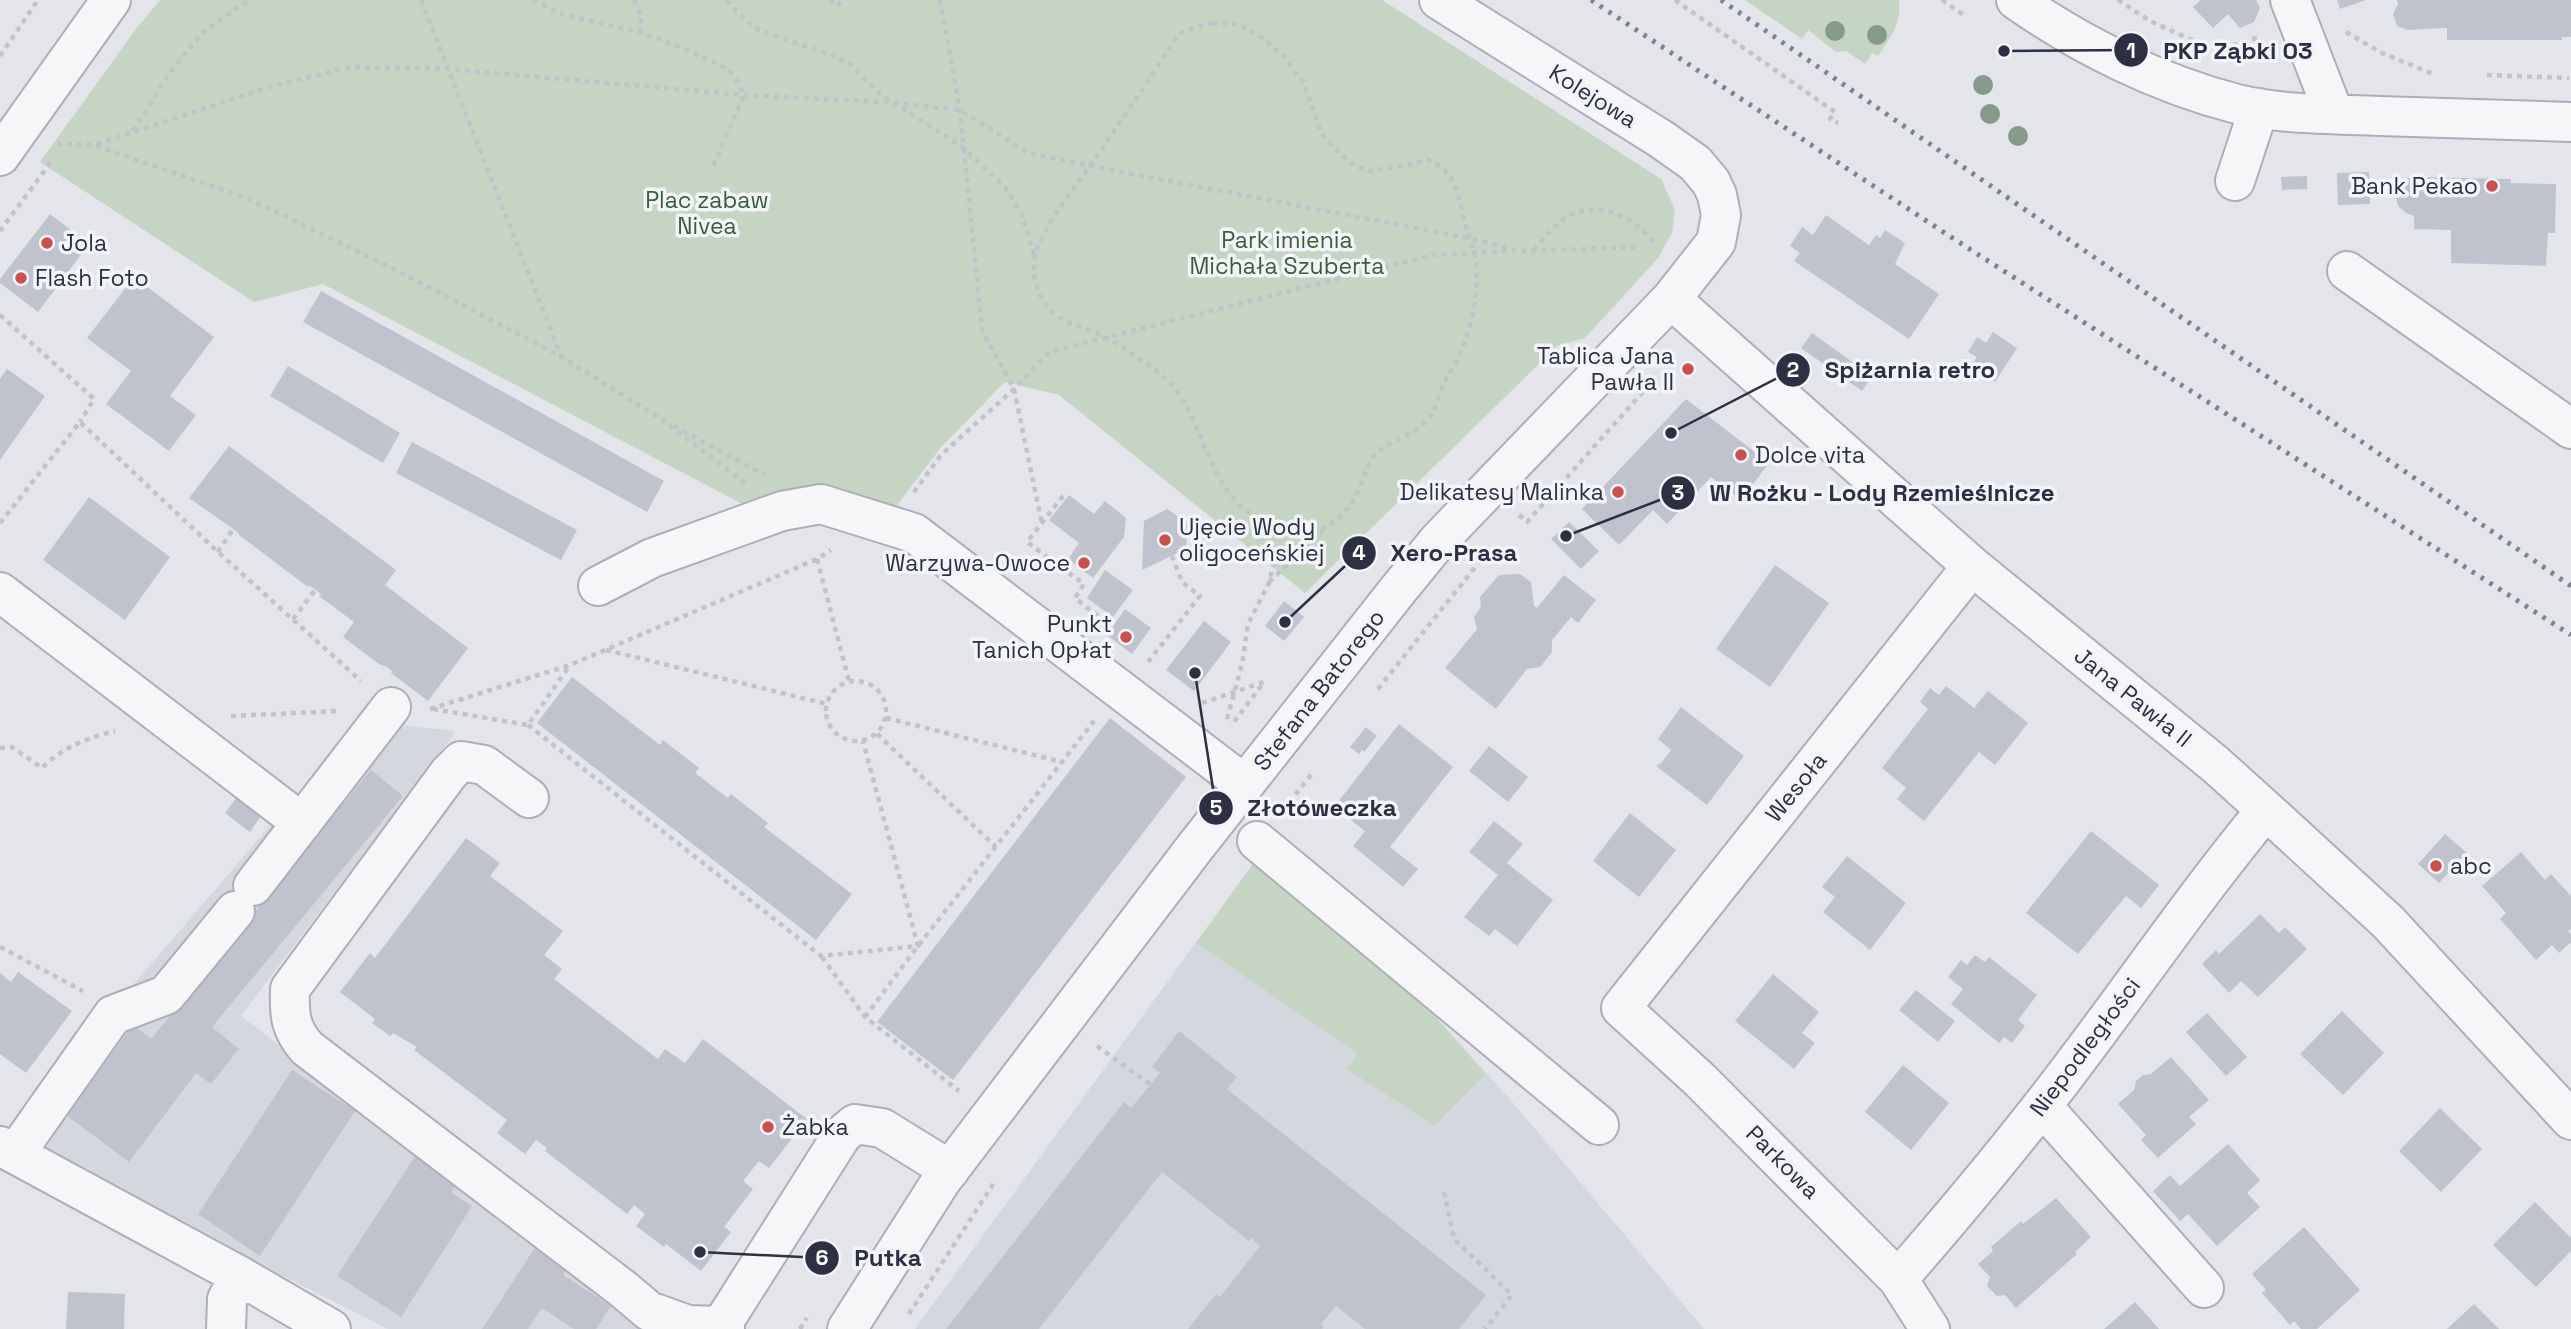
<svg xmlns="http://www.w3.org/2000/svg" width="2571" height="1329" viewBox="0 0 2571 1329" font-family="'Space Grotesk',sans-serif">
<rect width="100%" height="100%" fill="#e3e5ea"/>
<path fill="#d5d7df" d="M360 721 456 731 241 1016 645 1329H388L4 1135Z
M1253 864 1417 996 1509 1098 1704 1329H915Z"/>
<path fill="#c6d4c4" d="M160 0H1382L1661 179 1675 210 1672 233 1658 258 1585 338 1557 346 1305 593 1059 395 1005 382 942 446 894 509 750 508 323 284 254 302 40 162 136 29Z
M1745 0H1899C1902 23 1890 38 1878 56L1872 53 1865 64 1846 51 1836 52 1808 30 1802 39Z
M1253 864 1417 996 1485 1074 1434 1126 1347 1069 1357 1053 1196 943Z"/>
<path fill="#c0c3cd" d="M2201 0H2256L2260 8 2254 22 2240 28 2228 14 2213 28 2193 7Z
M2337 0H2366L2340 9Z
M2397 0H2571V37H2562V40H2447V28L2407 30 2397 26 2393 14 2398 4Z
M2369 172 2370 204 2338 205 2337 173Z
M2307 176V189L2282 190 2281 177Z
M2416 177 2511 179V183L2556 184 2555 233H2548L2546 266 2451 263V230L2414 229V216L2406 213 2398 206 2396 196 2398 187 2405 179Z
M50 214 89 244 38 312 0 283V279Z
M1826 215 1869 245 1876 235 1880 238 1885 230 1905 243 1895 264 1939 294 1909 339 1794 261 1800 253 1790 246 1802 227 1813 235Z
M134 277 214 337 170 396 196 415 169 451 106 404 131 371 87 338Z
M321 291 664 481 647 512 303 322Z
M1993 332 2017 348 1995 382 1989 377 1986 382 1981 379 1984 374 1971 366 1977 357 1968 352 1977 337 1986 343Z
M1812 333 1872 376 1862 391 1801 348Z
M288 366 400 433 383 463 270 396Z
M7 369 45 396 0 460V379Z
M1686 399 1769 463 1741 500 1711 477 1667 524 1653 510 1619 545 1582 509Z
M412 442 577 530 561 560 396 473Z
M229 446 396 570 385 585 468 648 428 701 391 673 392 671 387 667 379 664 343 637 354 622 319 596 321 594 309 585 308 587 239 535V533L189 498Z
M1069 495 1094 514 1105 501 1126 518 1124 537 1093 578 1068 559 1079 543 1049 520Z
M89 497 170 557 125 620 43 560Z
M1167 509 1188 523 1186 549 1142 570 1144 521Z
M1569 522 1599 551 1581 569 1551 539Z
M1775 565 1829 603 1770 687 1716 649Z
M1105 570 1133 590 1113 617 1087 598Z
M1520 574 1531 582 1534 606 1537 608 1564 575 1596 600 1578 623 1571 617 1552 640V652L1540 667 1527 669 1496 709 1445 668 1477 629 1474 617 1481 607 1480 597 1499 575Z
M1284 601 1304 617 1284 641 1265 626Z
M1125 609 1151 628 1132 654 1107 635Z
M1204 621 1231 642 1194 691 1166 670Z
M572 677 660 745 663 740 699 768 695 773 728 798 731 794 768 823 764 827 852 894 816 940 537 723Z
M1946 686 1974 708 1988 691 2028 723 1995 765 1979 752 1924 821 1897 799 1906 788 1882 768 1928 709 1920 702 1930 688 1939 695Z
M1681 707 1744 756 1707 805 1656 766 1662 762 1671 750 1658 739Z
M1110 718 1186 777 953 1080 877 1022Z
M1399 724 1453 767 1390 847 1418 869 1403 887 1353 846 1365 831 1334 807Z
M1366 727 1377 736 1364 752 1362 750 1359 754 1350 747Z
M1489 746 1528 777 1508 802 1469 771Z
M371 770 403 796 212 1027 239 1049 211 1084 196 1073 129 1162 66 1115 133 1025 151 1039Z
M238 796 262 814 250 832 225 813Z
M1630 813 1676 850 1639 897 1593 861Z
M1494 821 1523 844 1507 863 1553 900 1517 946 1495 929 1489 936 1464 917 1498 875 1469 852Z
M2091 831 2159 885 2141 908 2126 896 2078 954 2026 913Z
M2445 834 2467 853 2439 883 2418 864Z
M466 838 500 863 490 876 563 931 544 955 562 969 554 979 658 1059 665 1049 685 1063 703 1039 807 1119 769 1168 759 1161 743 1181 753 1189 724 1227 731 1232 701 1271 666 1244 664 1247 636 1226 645 1214 634 1205 627 1214 545 1151 547 1148 536 1140 525 1154 497 1133 507 1120 414 1050 417 1047 393 1033 390 1036 372 1023 375 1019 340 992 370 953 375 958Z
M2521 852 2545 880 2551 874 2571 896V929L2568 931 2571 934V942L2559 953 2552 945 2536 960 2500 919 2506 913 2482 886Z
M1847 856 1906 903 1870 950 1823 912 1835 897 1822 887Z
M2260 914 2279 933 2285 927 2307 949 2258 997 2241 981 2229 993 2202 964 2216 950 2219 954Z
M1975 955 1985 962 1989 957 2037 995 2018 1020 2025 1026 2012 1043 2004 1037 1999 1043 1951 1004 1963 989 1948 977 1961 960 1967 965Z
M18 972 72 1011 26 1073 0 1054V973L11 982Z
M1773 974 1819 1012 1802 1033 1815 1043 1794 1069 1735 1021Z
M1916 990 1955 1021 1938 1042 1899 1010Z
M2342 1011 2384 1053 2343 1095 2300 1054Z
M2207 1013 2247 1057 2226 1076 2186 1032Z
M1179 1031 1237 1077 1227 1089 1486 1295 1459 1329H1365L1336 1306 1321 1324 1324 1326 1322 1329H1188L1216 1294 1220 1297 1260 1246 1251 1238 1249 1241 1162 1172 1039 1329H946L1124 1102 1131 1108 1160 1073 1152 1067Z
M2171 1057 2209 1100 2189 1117 2196 1124 2158 1158 2141 1140 2146 1135 2118 1104 2134 1090 2136 1081 2143 1075 2151 1074Z
M1903 1065 1949 1103 1911 1150 1865 1112Z
M292 1070 355 1111 260 1256 198 1214Z
M2440 1108 2482 1149 2441 1192 2399 1151Z
M2228 1144 2260 1180 2247 1193 2260 1207 2217 1246 2188 1214 2180 1221 2153 1191 2170 1175 2180 1186Z
M419 1150 459 1181 451 1192 472 1206 401 1317 337 1276Z
M2056 1198 2091 1237 2075 1252 2077 1254 2016 1308 2005 1295 1997 1296 1987 1286 1990 1277 1978 1264 1993 1251 1991 1247 2021 1221 2023 1224Z
M2535 1202 2571 1238V1251L2536 1287 2493 1245Z
M2304 1227 2360 1290 2317 1329H2301L2294 1321 2290 1325 2262 1293 2266 1290 2252 1274Z
M536 1246 568 1267 563 1275 611 1306 596 1329H574L542 1308 528 1329H482Z
M68 1292 125 1294 124 1329H66Z
M2135 1302 2159 1329H2104Z
M2474 1304 2499 1329H2447Z"/>
<g fill="none" stroke-linecap="round" stroke-linejoin="round">
<g stroke="#acafb8" stroke-width="42">
<path id="minor" d="M2016 0C2082 46 2159 84 2237 104 2282 115 2333 114 2380 116 2443 118 2507 120 2571 122
M2290 0 2334 114
M0 156 111 0
M2235 181 2259 108
M2347 271 2571 429
M1671 299 1972 566 2215 764 2266 810 2388 922 2571 1120
M598 586 652 558 782 511 821 504 914 533 1244 784
M0 592 302 823
M529 798 484 765 461 761 449 773 290 989C289 1014 290 1029 307 1048L623 1289 649 1311 688 1325 721 1326
M1257 841 1599 1125
M253 886 391 707
M2042 1106 2204 1288
M0 1146 240 1276 331 1329
M15 1154 113 1015 166 995 235 911
M1898 1279C1947 1223 1995 1166 2041 1107 2118 1009 2187 905 2266 810
M226 1329 227 1299 240 1276
M725 1329 721 1326 842 1135 855 1124 882 1128 950 1170
M847 1329 941 1181 1196 846 1398 590 1438 541 1671 299 1716 242 1721 215 1717 195 1711 182 1695 163 1661 139 1439 0
M1930 1329 1898 1279 1700 1080 1621 1008 1972 566"/>
</g>
<path stroke="#c1c3c9" stroke-width="4.5" stroke-dasharray="5 5" stroke-linecap="butt" d="M421 0 561 356
M533 0 564 15 640 32 688 50 728 69 739 84 744 95 712 169
M634 0 641 14 640 32
M727 0 738 13 758 30 832 55 850 64 877 92 964 148 1007 190 1022 215 1034 255
M830 0 837 6 842 0
M940 0 960 110 982 330 1014 389 1042 524
M1675 0 1835 112 1830 119 1838 123
M1942 0 1964 15
M2118 0 2150 21 2203 45 2201 52
M1212 23 1238 24 1264 39 1283 56 1304 83 1321 133 1332 146 1355 166 1369 171 1414 164 1427 159C1456 172 1457 190 1464 219 1467 230 1471 241 1474 252 1482 284 1472 328 1458 358 1454 367 1448 374 1444 383 1439 394 1437 405 1431 415 1417 437 1387 438 1372 458 1368 464 1366 472 1363 479 1353 505 1339 528 1308 531 1291 532 1274 528 1259 519 1198 484 1209 408 1153 368 1137 357 1121 346 1105 337 1088 328 1061 323 1049 309 1037 295 1031 273 1035 255 1042 227 1082 178 1099 153 1126 114 1153 74 1179 34L1196 27Z
M2346 32 2382 53 2433 74
M2203 45H2235L2260 37
M0 56 38 0
M2487 75 2569 78
M133 131 168 75 203 32 249 0
M57 144 94 145
M0 231 51 162 50 158
M1534 250C1543 240 1553 226 1565 218 1599 198 1634 216 1655 245
M0 315 94 399 80 422
M674 426 765 475
M745 483 661 419 562 357 392 268 249 199 94 145 276 85 351 67 449 69 744 95 897 103 960 110 1029 153 1090 166 1468 238 1520 251 1640 247
M914 492 941 455 1014 389 1049 352 1432 255 1512 251
M1063 496 1027 542 1084 584 1075 598 1107 623 1105 628
M1519 515 1527 522 1650 384
M0 523 80 422 218 552 361 681
M218 552 233 529
M817 559 849 681
M1269 582 1326 528
M293 619 315 590
M606 650 827 704
M1148 662 1200 596 1182 582 1172 556
M826 711a30 30 0 1 1 60 0a30 30 0 1 1-60 0Z
M1378 689 1484 556
M1202 703 1264 682 1231 726
M430 709 570 665 817 559 831 550
M433 709 528 725 570 665
M231 716 338 711
M886 718 1062 762
M1227 719 1242 664 1248 624 1269 583 1274 563 1268 525
M528 725 821 956 918 946 863 741
M877 734 996 847
M0 748 12 747 42 768C61 748 89 737 115 731
M1283 810 1311 775
M0 947 83 991
M822 957 865 1017 959 1091
M865 1017 918 946 1094 721
M1097 1046 1150 1084
M1444 1192 1454 1239 1512 1295 1485 1329
M909 1314 994 1183
M800 1329 807 1318"/>
<use href="#minor" stroke="#f6f6f9" stroke-width="38"/>
<path stroke="#7d8293" stroke-width="5" stroke-dasharray="3.5 7" stroke-linecap="butt" d="M1591 0 1954 239 2571 635
M1721 0 2571 586"/>
</g>
<g fill="#869a89">
<circle cx="1835" cy="31" r="10"/>
<circle cx="1877" cy="35" r="10"/>
<circle cx="1983" cy="85" r="10"/>
<circle cx="1990" cy="114" r="10"/>
<circle cx="2018" cy="136" r="10"/>
</g>
<g fill="#c9504e" stroke="#f3f4f8" stroke-width="2.5">
<circle cx="2492" cy="186" r="7"/>
<circle cx="47" cy="243" r="7"/>
<circle cx="21" cy="278" r="7"/>
<circle cx="1688" cy="369" r="7"/>
<circle cx="1741" cy="455" r="7"/>
<circle cx="1618" cy="492" r="7"/>
<circle cx="1165" cy="540" r="7"/>
<circle cx="1084" cy="563" r="7"/>
<circle cx="1126" cy="637" r="7"/>
<circle cx="2436" cy="866" r="7"/>
<circle cx="768" cy="1127" r="7"/>
</g>
<g text-anchor="middle" dominant-baseline="central" stroke-width="7" stroke-linejoin="round" paint-order="stroke">
<g font-size="23" fill="#2b3042" stroke="#f3f4f8">
<text transform="translate(1593 96) rotate(32)">Kolejowa</text>
<text transform="translate(1319 690) rotate(-52)">Stefana Batorego</text>
<text transform="translate(2133 697) rotate(39)">Jana Pawła II</text>
<text transform="translate(1796 787) rotate(-51)">Wesoła</text>
<text transform="translate(2085 1047) rotate(-53)">Niepodległości</text>
<text transform="translate(1783 1162) rotate(45)">Parkowa</text>
</g>
<g font-size="23" fill="#2b3042" stroke="#f3f4f8" text-anchor="start">
<text x="2478" y="186" text-anchor="end">Bank Pekao</text>
<text x="61" y="243">Jola</text>
<text x="35" y="278">Flash Foto</text>
<text x="1674" y="356" text-anchor="end">Tablica Jana<tspan x="1674" dy="26">Pawła II</tspan></text>
<text x="1755" y="455">Dolce vita</text>
<text x="1604" y="492" text-anchor="end">Delikatesy Malinka</text>
<text x="1179" y="527">Ujęcie Wody<tspan x="1179" dy="26">oligoceńskiej</tspan></text>
<text x="1070" y="563" text-anchor="end">Warzywa-Owoce</text>
<text x="1112" y="624" text-anchor="end">Punkt<tspan x="1112" dy="26">Tanich Opłat</tspan></text>
<text x="2450" y="866">abc</text>
<text x="782" y="1127">Żabka</text>
</g>
<g font-size="23" fill="#3a5d39" stroke="#f3f4f8">
<text x="707" y="200">Plac zabaw<tspan x="707" dy="26">Nivea</tspan></text>
<text x="1287" y="240">Park imienia<tspan x="1287" dy="26">Michała Szuberta</tspan></text>
</g>
</g>
<path fill="none" stroke="#2b3042" stroke-width="2.5" d="M2004 51L2131 50M1671 433L1793 370M1566 536L1678 493M1285 622L1359 553M1195 673L1216 808M700 1252L822 1258"/>
<g fill="#2b3042" stroke="#f3f4f8" stroke-width="2.5">
<circle cx="2004" cy="51" r="7"/>
<circle cx="1671" cy="433" r="7"/>
<circle cx="1566" cy="536" r="7"/>
<circle cx="1285" cy="622" r="7"/>
<circle cx="1195" cy="673" r="7"/>
<circle cx="700" cy="1252" r="7"/>
<circle cx="2131" cy="50" r="18"/>
<circle cx="1793" cy="370" r="18"/>
<circle cx="1678" cy="493" r="18"/>
<circle cx="1359" cy="553" r="18"/>
<circle cx="1216" cy="808" r="18"/>
<circle cx="822" cy="1258" r="18"/>
</g>
<g font-size="21" text-anchor="middle" font-weight="bold" fill="#fff">
<text x="2131" y="58">1</text>
<text x="1793" y="377">2</text>
<text x="1678" y="500">3</text>
<text x="1359" y="560">4</text>
<text x="1216" y="815">5</text>
<text x="822" y="1265">6</text>
</g>
<g font-size="24" text-anchor="middle" font-weight="bold" fill="#2b3042" stroke="#f3f4f8" stroke-width="7" stroke-linejoin="round" paint-order="stroke">
<text x="2238" y="59">PKP Ząbki 03</text>
<text x="1910" y="378">Spiżarnia retro</text>
<text x="1882" y="501">W Rożku - Lody Rzemieślnicze</text>
<text x="1454" y="561">Xero-Prasa</text>
<text x="1322" y="816">Złotóweczka</text>
<text x="888" y="1266">Putka</text>
</g>
</svg>
